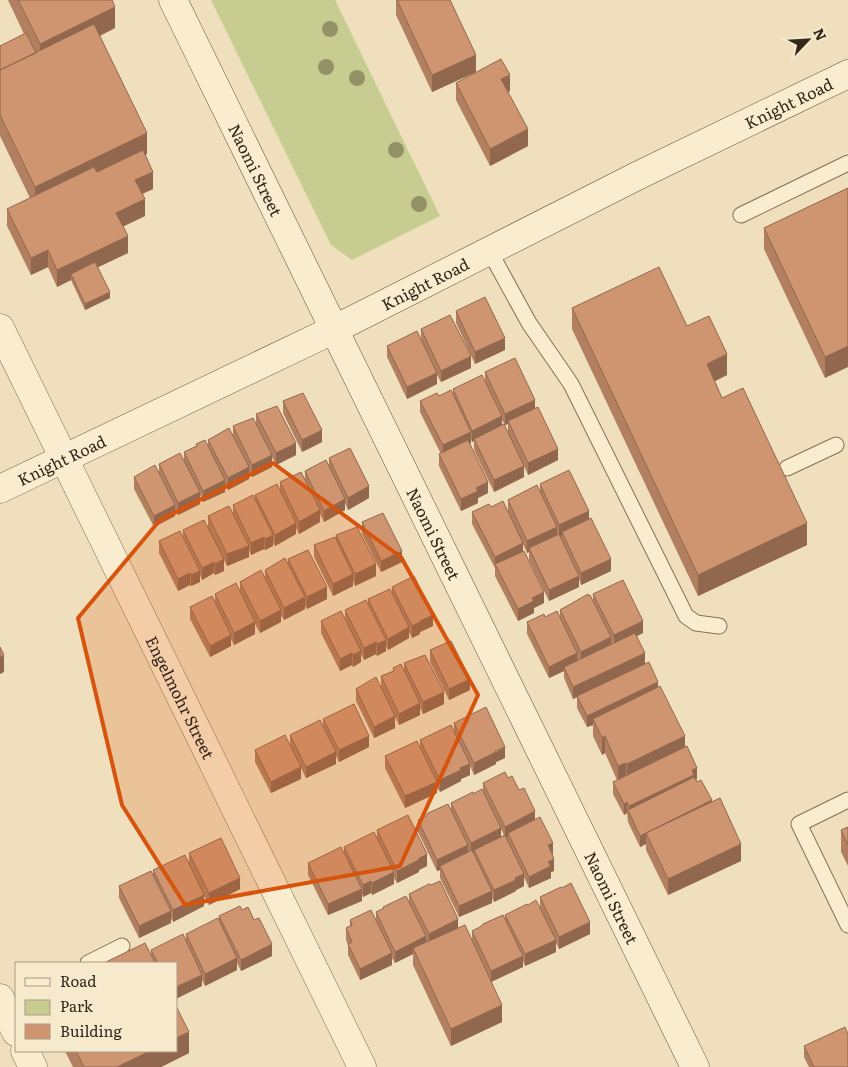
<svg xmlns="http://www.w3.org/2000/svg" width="848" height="1067" viewBox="0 0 848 1067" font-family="Literata,serif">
<rect width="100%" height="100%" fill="#efdfbc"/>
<path fill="#c7cd90" d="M211 0H335L440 216 352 260 331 245Z"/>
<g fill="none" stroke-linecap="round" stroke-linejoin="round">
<g stroke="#876e55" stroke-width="17">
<path id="lane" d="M741 215 848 163
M490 252 529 323 571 384 686 616 696 623 719 626
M787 468 836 445
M848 800 799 824 848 925
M88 963 122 946"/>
</g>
<g stroke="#876e55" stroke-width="29">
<g id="street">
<path id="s1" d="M0 328 362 1067"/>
<path d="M0 998 16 1032"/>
<path d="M25 1051 33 1067"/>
</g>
</g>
<g stroke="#684f39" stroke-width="29">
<g id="secondary">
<path id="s2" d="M173 0 695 1067"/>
<path id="s3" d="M0 489 335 329 639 175 848 74"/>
</g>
</g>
<use href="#lane" stroke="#faeccf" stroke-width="15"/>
<use href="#street" stroke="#faeccf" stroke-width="28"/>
<use href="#secondary" stroke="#faeccf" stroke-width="28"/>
</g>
<g fill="#939166">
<circle cx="330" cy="29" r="8"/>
<circle cx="326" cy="67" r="8"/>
<circle cx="357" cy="78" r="8"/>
<circle cx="396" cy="150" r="8"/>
<circle cx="419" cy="204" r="8"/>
</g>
<path fill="#b28060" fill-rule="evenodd" d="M8 0H112L115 28 100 36 147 154 145 155 153 189 142 194 145 216 123 226 128 253 98 267 110 298 85 310 71 280 57 287 48 267 31 275 7 226V209L30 198 0 136V46L24 34Z
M396 0H450L476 72 432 92 396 15Z
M456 83 510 91 508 92 528 146 490 166 456 100Z
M848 188 825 378 764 249V228Z
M572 308 687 326 727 375 715 381 722 398 807 545 698 596 572 329Z
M456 311 505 350 475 364 456 323Z
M421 329 471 368 441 382 437 375V384L407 399 387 357V346L421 339Z
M485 372 535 409 558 460 528 475 524 466V477L494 492 474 450V441L472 442 471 439V443L470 444 488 493 478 498V503L461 511 439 466V454H441L420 412V401L439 396 453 394V389L485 381ZM502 420 505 425 508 424V432L502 425Z
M283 401 322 442 302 452 283 413Z
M256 414 296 455 276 465 272 457V467L252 477 249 472V479L228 490 225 484V492L203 502 200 495V504L178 515 175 510V516L154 527 134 489V477L159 471V464L184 462V452L196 446V444L208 447V440L233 434V426L256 424Z
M329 458 369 498 348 510 345 503V510L324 522 320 514V522L299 534 296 528V534L275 546 273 543V546L265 550 264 549 251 555 249 550V557L227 566 222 556 224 571 215 575 214 573 202 580 200 575V582L191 586 190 585 178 591 159 553V541L183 539V530L208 527V516L233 514V505L255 499V495L280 490V482L305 478V471L329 466Z
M540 484 589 519 611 571 581 585 579 579V587L549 601 529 560V552L527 553 523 544V551L544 603 534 608V613L518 621 495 576V568L472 524V512L491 507 508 511V500L540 490Z
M362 522 402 562 381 572 362 534Z
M336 535 376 576 355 586 353 581V586L333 596 314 557V545L336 540Z
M288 559 327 599 307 609 305 606V609L284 620 281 615V622L260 633 255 624V634L234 645 231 639V646L210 657 190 619V607L215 602V594L240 591V582L265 577V570L288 562Z
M392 587 433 626 420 632V634L412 638 409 632V638L388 650 386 646V651L377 656 376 654 364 660 361 654V662L353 667 352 665 340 671 321 633V621L345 619V610L368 604V599L392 593Z
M593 594 643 633 637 636 645 664 658 687 685 748 697 779 696 780 712 802 741 861 668 895 646 850V844L640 847 628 822 627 813 624 815 613 794V782L617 780 605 753 602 755 593 736V725L587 727 577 708V697L573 699 564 678V671L549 678 527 634V622L545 617H560V610L588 596 593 601Z
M430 650 470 690 449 700 430 662Z
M404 663 444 704 423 714 420 708V715L399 725 381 688V676L393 671V668L404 670Z
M356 689 395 728 374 738 356 701Z
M323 719 369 747 339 762 336 756V764L306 778 301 768V779L271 793 255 762V750L290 746V735L323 726Z
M454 723 505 758 496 762V764L474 775 470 766V775L461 779V781L440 792 437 788V793L405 808 385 768V756L420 746V740L454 732Z
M508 778 519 790 535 819 552 855 554 871 551 872V878L529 888 524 877V886L516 890V891L494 902 492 898V903L459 917 440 878V870L437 871 418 832V820L451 809V803L473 794 483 793V783ZM501 829 504 835 501 837Z
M848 827V866L841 852V830Z
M377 830 427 866 419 870V872L397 883 394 878V884L372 895 371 893 363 897 362 894V901L328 915 308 875V863L344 852V847L377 837Z
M189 853 240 889 209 905 204 896V906L173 922 171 918V923L139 938 119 898V886L153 875V870L189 863Z
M409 894 458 928 472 940V931L505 920V915L528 905 540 907V897L590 934 559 949 556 943V952L525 966 523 961V967L491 982 502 1022 451 1046 413 965V954L395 963 392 958V965L360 980 348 955V945L346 940V928L350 926V920L376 919V912L383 909V907L409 901Z
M242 910 272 956 241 971 237 963V970L205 986 202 980V986L176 963H104L151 957V950L186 940V934L219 922V916Z
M804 1046 848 1067H809L804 1057Z
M65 1051H176L189 1053 161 1067H73Z"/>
<path fill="#91684e" d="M115 7V28L0 84 40 59V44Z
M476 55V72L432 92V75Z
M510 75V91L501 96V79Z
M528 129V146L490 166V149Z
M147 133V154L35 209V187Z
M153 172V189L135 197V180Z
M145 199V216L116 230V213Z
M128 236V253L73 279 71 274V280L57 287V270Z
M48 250V267L31 275V258Z
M110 292V298L85 310V304Z
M505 338V350L475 364V352Z
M848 346V367L825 378V357Z
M727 354V375L707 385V364Z
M471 356V368L441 382V371Z
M437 373V384L407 399V387Z
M535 400V411L508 421V424L505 425V414Z
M502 416V428L474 439V441L472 442V431Z
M322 430V442L302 452V440Z
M471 432V443L443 457V445Z
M296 443V455L276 465V453Z
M558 449V460L528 475V463Z
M272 455V467L252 477V465Z
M524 466V477L494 492V480Z
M249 467V479L228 490V478Z
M225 480V492L203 502V491Z
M488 482V493L478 498V503L461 511V499L476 488Z
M369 486V498L348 510V498Z
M200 492V504L178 515V503Z
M345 499V510L324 522V511Z
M175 505V516L154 527V516Z
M320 510V522L299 534V522Z
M589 511V522L562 532V536L559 537V525Z
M296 523V534L275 546V535Z
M807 523V545L698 596V575Z
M557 527V539L529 548V552L527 553V541Z
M273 535V546L265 550V539Z
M264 537V549L251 555V543Z
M523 543V555L495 564V568V557Z
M249 546V557L227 566V554Z
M402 551V562L381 572V561Z
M224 559V571L215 575V564Z
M611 559V571L581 585V573Z
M214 562V573L202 580V568Z
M376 564V576L355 586V574Z
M200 571V582L191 586V575Z
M190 573V585L178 591V579Z
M353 574V586L333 596V584Z
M579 576V587L549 601V590Z
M327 587V599L307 609V597Z
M544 592V603L534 608V613L518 621V609L532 598Z
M305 597V609L284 620V608Z
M281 610V622L260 633V621Z
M433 615V626L420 632V634L412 638V626L420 621Z
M643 621V633L614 647V635Z
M255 622V634L234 645V633Z
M409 627V638L388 650V639Z
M231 635V646L210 657V646Z
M611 637V649L581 663V652Z
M386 640V651L377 656V644Z
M376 642V654L364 660V648Z
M361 651V662L353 667V655Z
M352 653V665L340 671V659Z
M577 653V665L564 667V671L549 678V667Z
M645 653V665L573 699V687Z
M4 655V672L0 674V657Z
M470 679V690L449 700V689Z
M658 682V694L593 719V725L587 727V716Z
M444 692V704L423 714V702Z
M420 703V715L399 725V714Z
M395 716V728L374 738V727Z
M369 736V747L339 762V750Z
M605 736V753L602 755V738Z
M685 736V752L627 781V764Z
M505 747V758L496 762V764L474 775V763Z
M336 752V764L306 778V767Z
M626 763V779L618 783V766Z
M470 764V775L461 779V781L440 792V780L460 768Z
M301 767V779L271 793V782Z
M697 768V779L629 813V806Z
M437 782V793L405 808V796Z
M712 800V811L646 833Z
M627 802V813L624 815V804Z
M535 811V823L508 833V837L505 838V827Z
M501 828V839L474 850V853L471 854V843Z
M646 833V844L640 847V836Z
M553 843V855L548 845Z
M741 844V861L668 895V879Z
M468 845V856L440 866V870L437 871V860Z
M427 854V866L419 870V872L397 883V871L418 859Z
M554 859V871L551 872V878L529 888V877L548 862Z
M394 872V884L372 895V883Z
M524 874V886L516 890V891L494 902V890Z
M240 878V889L209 905V893Z
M371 881V893L363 897V885Z
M362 889V901L328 915V904Z
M492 891V903L459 917V906Z
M204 895V906L173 922V910Z
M171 911V923L139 938V926Z
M458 919V930L429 945V934Z
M590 922V934L559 949V937Z
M426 936V948H413V954L395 963V952Z
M556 940V952L525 966V954Z
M272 944V956L241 971V960Z
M392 953V965L360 980V969Z
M523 956V967L491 982V971Z
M237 958V970L205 986V974Z
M202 975V986L176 999V987Z
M502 1005V1022L451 1046V1029Z
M189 1032V1053L161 1067H117L150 1051H176V1038Z"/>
<path fill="#cf9570" stroke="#91684e" d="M18 0H112L115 7 40 44Z
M397 0H450L476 55 432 75Z
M94 24 147 133 35 187 0 115V70Z
M26 33 36 53 0 70V46Z
M501 59 510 75 501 79 528 129 490 149 456 83Z
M143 150 153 172 135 180 145 199 116 213 128 236 57 270 48 250 31 258 7 209 94 167 97 172Z
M848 188V346L825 357 764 228Z
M95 262 110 292 85 304 71 274Z
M659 267 687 326 709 316 727 354 707 364 722 398 743 388 807 523 698 575 572 308Z
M485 297 505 338 475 352 456 311Z
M450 315 471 356 441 371 421 329Z
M417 331 437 373 407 387 387 346Z
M515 358 535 400 505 414 485 372Z
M482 375 502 416 472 431 453 389Z
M451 390 471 432 443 445 420 401 437 393 439 396Z
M303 393 322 430 302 440 283 401Z
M277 406 296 443 276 453 256 414Z
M538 407 558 449 528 463 508 421Z
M253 418 272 455 252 465 233 426Z
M504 424 524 466 494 480 474 439Z
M229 428 249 467 228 478 208 440Z
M205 440 225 480 203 491 184 452 197 446 196 444Z
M468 440 488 482 476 488 478 491 461 499 439 454Z
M350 448 369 486 348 498 329 458Z
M180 453 200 492 178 503 159 464Z
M326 460 345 499 324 511 305 471Z
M155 465 175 505 154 516 134 477Z
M569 470 589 511 559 525 540 484Z
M301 472 320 510 299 522 280 482Z
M277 484 296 523 275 535 255 495Z
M537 485 557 527 527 541 508 500Z
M253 495 273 535 265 539 264 537 251 543 233 505Z
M503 501 523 543 495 557 472 512 489 504 491 507Z
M229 506 249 546 227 554 208 516Z
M383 513 402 551 381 561 362 522Z
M591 518 611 559 581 573 562 532Z
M204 520 224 559 215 564 214 562 202 568 183 530Z
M357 527 376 564 355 574 336 535Z
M180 531 200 571 191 575 190 573 178 579 159 541Z
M559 534 579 576 549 590 529 548Z
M335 537 353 574 333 584 314 545Z
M308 550 327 587 307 597 288 559Z
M524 551 544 592 532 598 534 601 518 609 495 564Z
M285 558 305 597 284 608 265 570Z
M261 570 281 610 260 621 240 582Z
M414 576 433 615 420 621V622L412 626 392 587Z
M623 580 643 621 614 635 593 594Z
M236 583 255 622 234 633 215 594Z
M390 589 409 627 388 639 368 599Z
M588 594V596L590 595 611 637 581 652 560 610Z
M212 596 231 635 210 646 190 607Z
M366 600 386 640 377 644 376 642 364 648 345 610Z
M341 611 361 651 353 655 352 653 340 659 321 621Z
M557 611 577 653 549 667 527 622 544 614 545 617Z
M635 633 645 653 573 687 564 667Z
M451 641 470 679 449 689 430 650Z
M0 647 4 655 0 657Z
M425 655 444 692 423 702 404 663Z
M649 662 658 682 587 716 577 696Z
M401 664 420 703 399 714 381 676 394 671 393 668Z
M376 677 395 716 374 727 356 689Z
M660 686 685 736 627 764 626 763 618 766 605 736 602 738 593 719Z
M354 704 369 736 339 750 323 719Z
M486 707 505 747 495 751 496 752 474 763 454 723Z
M320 720 336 752 306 767 290 735Z
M451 725 470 764 460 768 461 770 440 780 420 740Z
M285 735 301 767 271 782 255 750Z
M417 741 437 782 405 796 385 756Z
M687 746 697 768 692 770 694 775 629 806 627 802 624 804 613 782Z
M505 772 508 778 512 776 519 790 524 788 535 811 505 827 483 783Z
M694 777 697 782 701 780 712 800 640 836 628 810Z
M482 789 501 828 471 843 451 803 473 792V794Z
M720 798 741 844 668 879 646 833Z
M448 804 468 845 437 860 418 820 426 816 428 813Z
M408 815 427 854 418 859 419 860 397 871 377 830Z
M540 817 553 843 548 845 554 859 548 862 551 866 529 877 508 833Z
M848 827V845L841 830Z
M374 832 394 872 372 883 371 881 363 885 344 847Z
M505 835 524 874 515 878 516 880 494 890 474 850Z
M221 838 240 878 209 893 189 853Z
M341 847 362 889 328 904 308 863Z
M472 850 492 891 459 906 440 866Z
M185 855 204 895 173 910 153 870Z
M151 871 171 911 139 926 119 886Z
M440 881 458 919 429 934 409 894 429 884 431 885Z
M571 883 590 922 559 937 540 897 561 887 562 888Z
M406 896 426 936 395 952 376 912 384 908 383 907Z
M536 900 556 940 525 954 505 915 527 904 528 905Z
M240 906 242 910 248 907 254 920 259 918 272 944 241 960 219 916Z
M371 910 392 953 360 969 348 944 352 942 346 928 352 925 350 920Z
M503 915 523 956 491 971 472 931 480 927 483 924Z
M218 918 237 958 205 974 186 934Z
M465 925 502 1005 451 1029 413 948Z
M183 934 202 975 176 987V963H158L151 950Z
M145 943 155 963H104Z
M176 1006 189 1032 176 1038Z
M845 1027 848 1034V1067H814L804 1046Z
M76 1051H150L117 1067H84Z"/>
<path fill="#d6540e" fill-opacity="0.2" stroke="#d6540e" stroke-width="4" stroke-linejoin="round" d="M273 463 401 557 478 695 400 866 185 905 122 805 78 618 160 520Z"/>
<g text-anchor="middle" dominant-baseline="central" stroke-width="4" stroke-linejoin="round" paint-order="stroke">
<g font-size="16" fill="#35271b" stroke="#f6e9cc">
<text stroke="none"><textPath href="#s3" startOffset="878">Knight Road</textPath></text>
<text stroke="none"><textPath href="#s2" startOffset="189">Naomi Street</textPath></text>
<text stroke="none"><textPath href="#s3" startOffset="472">Knight Road</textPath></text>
<text stroke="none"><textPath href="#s3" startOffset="68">Knight Road</textPath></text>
<text stroke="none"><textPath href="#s2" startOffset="594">Naomi Street</textPath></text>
<text stroke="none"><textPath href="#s1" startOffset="411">Engelmohr Street</textPath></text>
<text stroke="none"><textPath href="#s2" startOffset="999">Naomi Street</textPath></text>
</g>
</g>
<rect x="15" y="962" width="162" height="90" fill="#f6e9cc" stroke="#a99b85"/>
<rect x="25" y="978" width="25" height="8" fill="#faeccf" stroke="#a99b85"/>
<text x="60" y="987" font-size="15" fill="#35271b">Road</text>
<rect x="25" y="1000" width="25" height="15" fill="#c7cd90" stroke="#a99b85"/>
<text x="60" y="1012" font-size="15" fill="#35271b">Park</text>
<rect x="25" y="1024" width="25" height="15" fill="#cf9570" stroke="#a99b85"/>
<text x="60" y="1037" font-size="15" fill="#35271b">Building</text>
<g transform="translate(808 40) rotate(65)" stroke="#f6e9cc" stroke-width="4" paint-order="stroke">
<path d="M0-4L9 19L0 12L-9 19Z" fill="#35271b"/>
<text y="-8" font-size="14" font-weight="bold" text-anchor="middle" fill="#35271b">N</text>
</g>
</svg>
